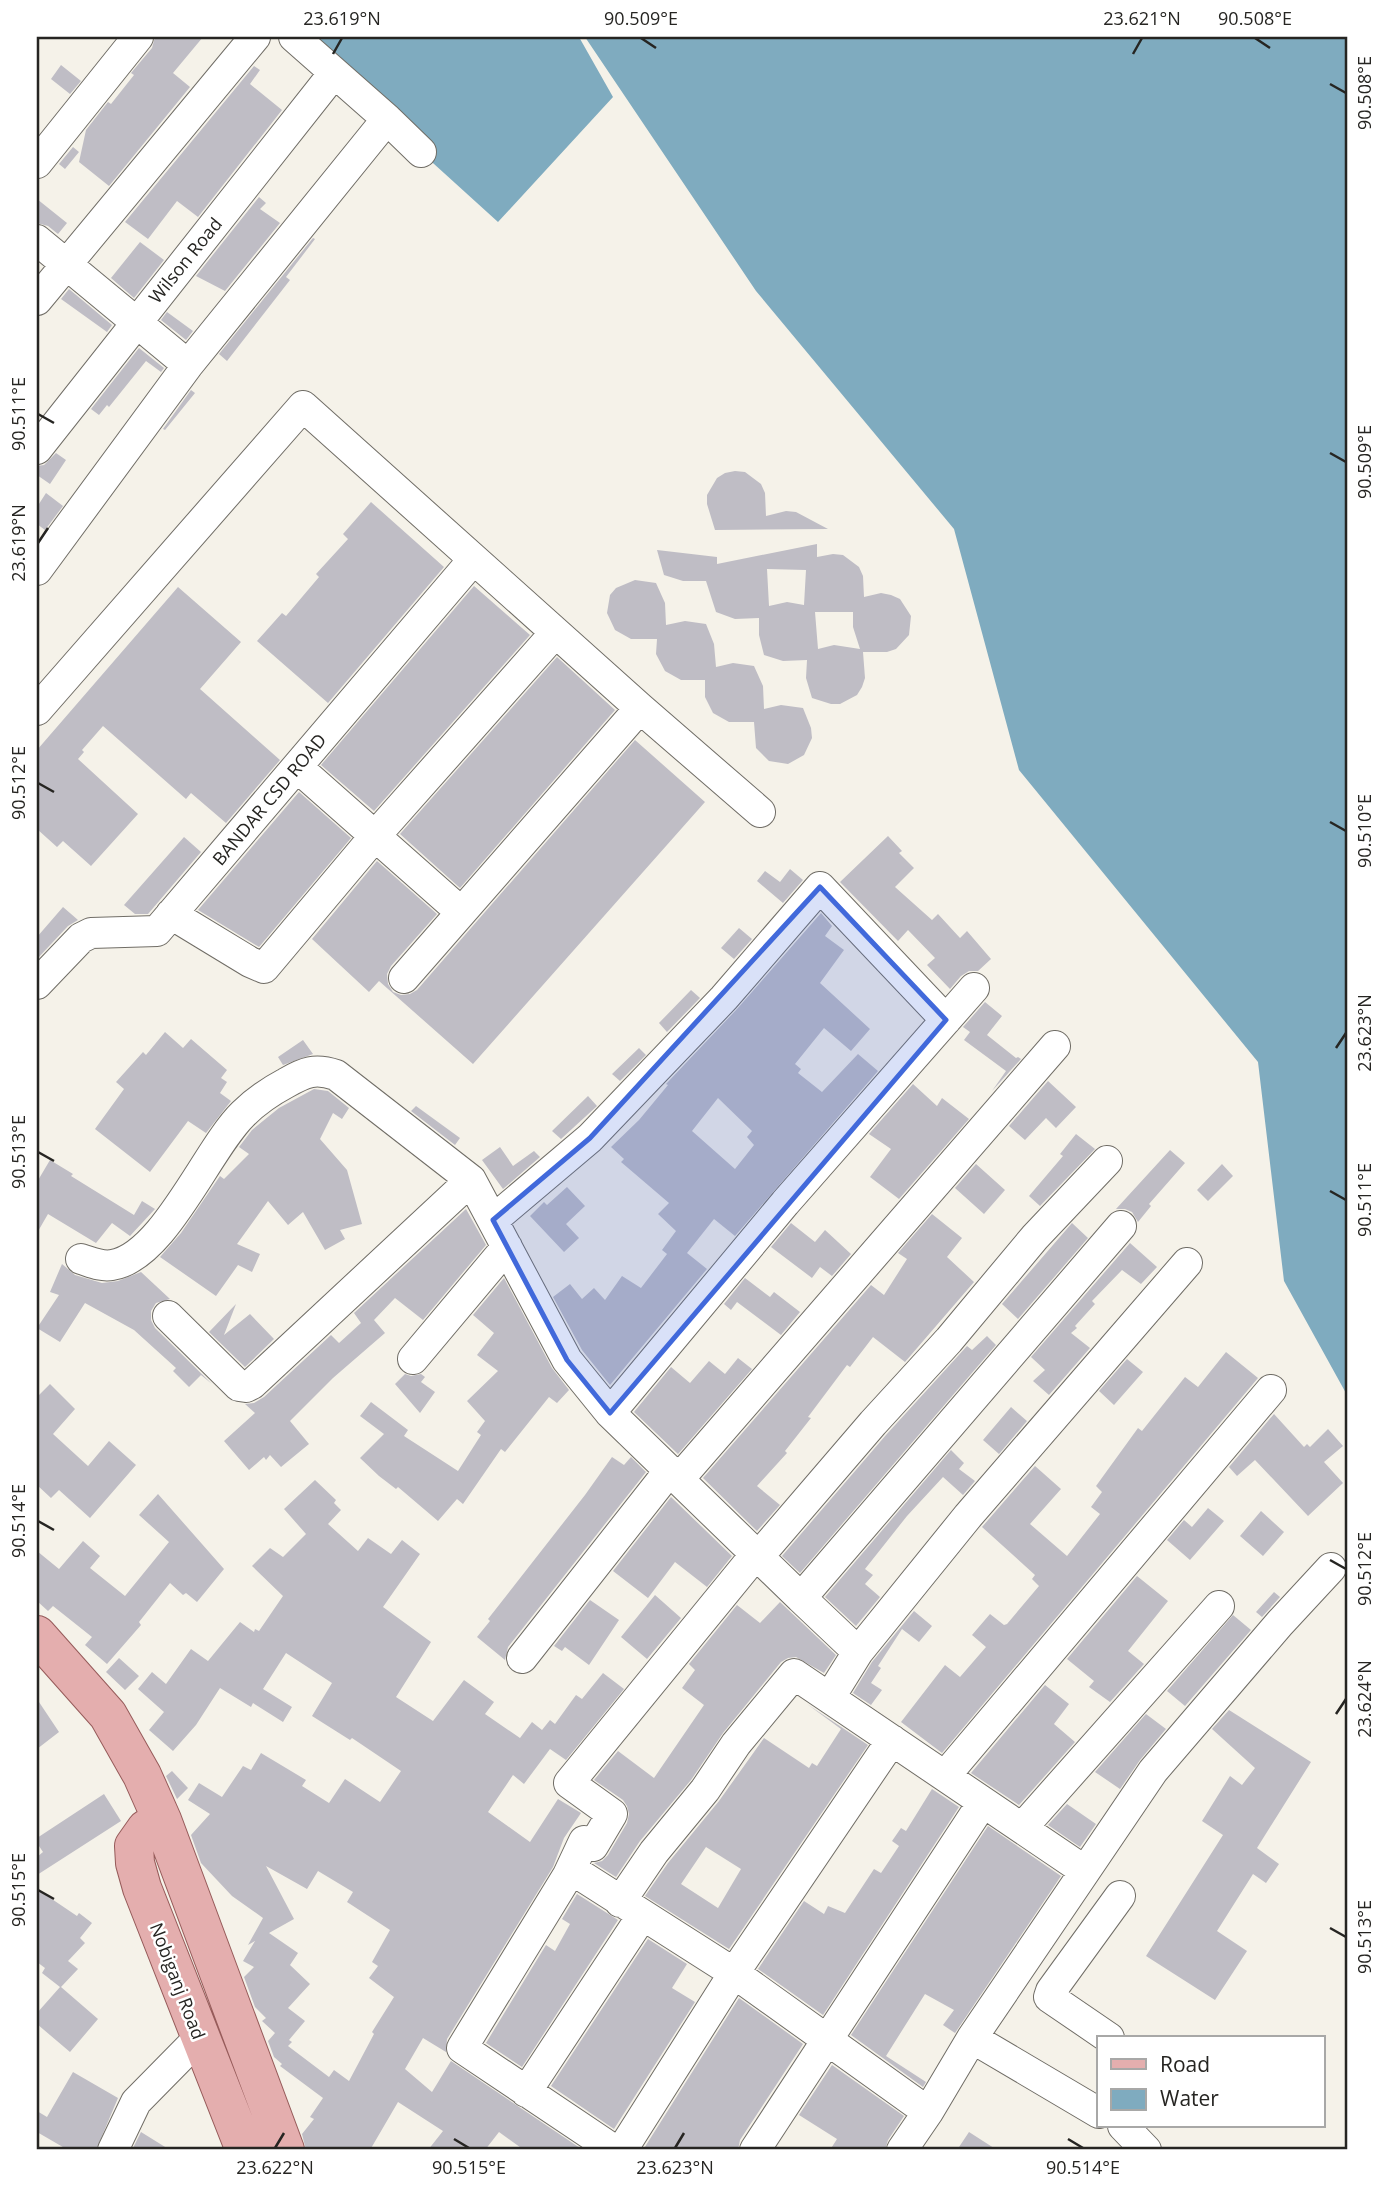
<svg xmlns="http://www.w3.org/2000/svg" width="1384" height="2187" viewBox="0 0 1384 2187" font-family="'Open Sans',sans-serif">
<rect width="100%" height="100%" fill="#f5f2e9"/>
<path fill="#7fabbf" d="M294 37H579L613 97 498 222Z
M585 37H1347V1395L1284 1281 1258 1062 1019 770 954 529 756 291Z"/>
<path fill="#bfbdc5" fill-rule="evenodd" d="M155 37H203L173 73 190 87 109 186 79 162 86 130 108 102 111 104 134 75 131 73 152 48Z
M61 65 81 81 70 94 51 79Z
M254 66 260 70 250 84 282 110 198 217 177 201 148 239 125 222Z
M73 147 79 152 65 169 59 164Z
M259 197 266 203 260 209 280 223 225 291 196 276Z
M37 199 67 223 58 234 48 226 37 223Z
M313 238 315 239 286 277 290 280 227 361 219 354Z
M140 242 164 260 134 298 111 278Z
M69 289 112 325 107 332 61 299Z
M167 312 193 331 186 340 161 320Z
M139 348 164 368 161 372 146 361 109 407 107 405 99 415 91 409Z
M191 390 195 393 165 430 163 429Z
M56 453 66 460 50 484 37 475V466L44 465Z
M735 471 745 472 761 484 765 493 766 516 786 511 796 512 828 529 715 530 707 504V495L717 478 725 473Z
M46 493 63 506 45 530 37 524V507Z
M371 502 444 567 328 703 257 641 282 613 286 616 319 577 316 574 348 539 343 534Z
M817 544V557L833 554 843 555 859 567 863 576 864 597 881 593 891 595 900 599 911 616 909 635 896 649 887 652H863L865 678 862 687 857 695 840 704H831L812 698 806 678 807 660 783 661 764 655 759 635V618L735 619 716 612 706 581H683L664 575 657 550 717 557V564ZM767 569 806 570 804 605 787 602 769 606ZM815 612H853V627L860 649 834 645 818 649Z
M635 580 656 583 665 603 666 625 685 621 706 624 714 644 716 667 733 663 754 666 763 686 764 709 781 705 803 708 811 728 812 738 804 755 788 764 769 761 756 748 754 722H729L713 713 705 697V680H681L665 671 656 654 657 639H631L615 630 607 613 610 595 616 588Z
M474 586 530 635 374 811 321 765Z
M178 587 241 642 200 689 280 760 226 823 191 793 186 799 103 726 82 750 84 752 78 759 138 814 91 866 63 841 57 847 37 829V750Z
M557 657 615 710 460 888 400 834Z
M635 740 705 802 473 1064 379 981 369 992 312 939 377 861 437 914 391 966 387 974 388 984 393 992 401 995 410 994 417 990Z
M299 792 351 838 259 947 198 910Z
M888 836 902 851 899 853 914 868 895 887 932 920 938 914 960 938 967 931 991 959 978 971H969L961 976 950 989 927 965 935 958 908 930 898 941 840 882Z
M184 837 201 852 148 914H135L124 905Z
M790 869 803 880 783 903 757 881 765 871 780 882Z
M63 907 78 920 68 926 37 959V937Z
M821 913 832 926 825 936 844 950 820 983 870 1029 851 1051 824 1028 795 1064 801 1069 798 1073 822 1092 858 1054 878 1071 735 1236 714 1219 687 1253 707 1269 610 1385 582 1350 553 1297 570 1284 582 1299 594 1288 605 1300 622 1276 641 1288 667 1254 662 1250 676 1231 658 1214 669 1203 621 1162 624 1159 611 1147 639 1120 668 1085 666 1084 737 1009ZM718 1098 752 1131 747 1137 754 1145 735 1169 692 1131Z
M739 928 752 939 734 959 721 948Z
M691 990 700 998 667 1032 659 1023Z
M985 1002 1002 1016 987 1035 1016 1058 1018 1057 1021 1059 992 1091 1006 1071 964 1040 970 1032 963 1027Z
M165 1032 183 1048 191 1039 227 1070 221 1078 227 1082 220 1093 231 1101 206 1133 188 1121 150 1172 95 1129 124 1089 116 1082 143 1052 146 1055Z
M303 1040 313 1054 283 1065 278 1057Z
M639 1048 646 1055 620 1081 612 1074Z
M1048 1081 1076 1107 1056 1128 1046 1118 1025 1140 1009 1126Z
M913 1084 937 1106 942 1098 969 1119 899 1199 870 1177 891 1149 869 1134Z
M314 1089 328 1091 349 1108 342 1119 333 1113 320 1139 347 1170 362 1224 340 1230 345 1239 325 1250 303 1212 288 1225 268 1201 237 1244 260 1254 252 1272 238 1265 216 1296 160 1257 181 1233 220 1176 224 1179 249 1154 239 1147 252 1130 279 1108Z
M588 1096 597 1106 561 1139 552 1131Z
M416 1106 460 1138 455 1145 411 1111Z
M1076 1134 1095 1149 1040 1206 1029 1196 1063 1156 1060 1154Z
M500 1147 513 1166 534 1151 540 1157 503 1189 482 1160Z
M1170 1150 1185 1163 1149 1204 1151 1206 1138 1222 1132 1212 1125 1209H1116Z
M50 1160 73 1174 71 1176 134 1215 142 1201 155 1209 130 1236 112 1223 96 1243 48 1214 37 1233V1182Z
M976 1164 1005 1190 984 1214 955 1188Z
M1222 1164 1233 1176 1208 1201 1197 1190Z
M567 1187 585 1206 566 1224 579 1238 564 1252 530 1216 544 1202 547 1205Z
M466 1209 486 1245 423 1320 395 1298 374 1320 385 1333 333 1378 290 1421 309 1444 281 1467 270 1455 266 1460 264 1457 249 1470 224 1441 255 1413 245 1404 254 1403 264 1397 331 1335 339 1343 361 1323 354 1313Z
M932 1214 962 1238 947 1257 974 1282 905 1362 873 1337 850 1367 847 1365 808 1417 811 1418 785 1451 787 1453 757 1486 780 1505 757 1531 703 1478 871 1285 884 1295 907 1259 898 1253Z
M791 1223 815 1242 825 1230 851 1254 832 1276 820 1267 812 1278 771 1247Z
M1072 1223 1088 1238 1018 1319 1002 1304Z
M1130 1243 1157 1267 1141 1284 1122 1270 1092 1301 1095 1304 1075 1326 1077 1328 1071 1333 1090 1348 1049 1395 1033 1381 1045 1370 1031 1357Z
M62 1264 75 1275 102 1283 118 1281 141 1272 170 1299 156 1303 151 1311V1320L155 1328 212 1384 201 1375 189 1387 173 1371 176 1368 134 1330 85 1303 60 1342 37 1328 59 1295 50 1292Z
M504 1278 552 1368 569 1390 557 1403 549 1397 505 1452 501 1449 463 1504 457 1499 438 1521 398 1487 396 1489 379 1476 360 1458 384 1434 360 1416 371 1402 408 1430 404 1436 458 1471 481 1435 477 1432 485 1421 467 1401 498 1371 477 1355 494 1333 473 1315Z
M745 1278 770 1297 774 1292 800 1312 781 1335 737 1302 731 1310 724 1304Z
M236 1304 224 1335 250 1314 274 1339 245 1367 209 1332Z
M987 1336 996 1345 800 1573 782 1556 886 1435 967 1346 972 1350Z
M1226 1352 1258 1378 942 1753 901 1722 945 1665 960 1677 986 1647 972 1635 990 1614 1004 1625 1007 1624 1039 1586 1032 1579 1035 1575 982 1527 1035 1466 1061 1489 1030 1524 1067 1556 1100 1514 1091 1507 1102 1492 1096 1486 1138 1428 1142 1431 1185 1377 1198 1387Z
M738 1358 752 1369 678 1454 634 1412 671 1367 690 1383 709 1361 725 1374Z
M1127 1359 1143 1372 1114 1405 1099 1391Z
M405 1374 411 1376 421 1374 425 1377 421 1382 435 1392 420 1413 395 1384Z
M50 1384 75 1409 53 1434 88 1466 109 1441 136 1465 90 1518 59 1490 51 1498 37 1485V1397Z
M1011 1407 1027 1421 999 1454 983 1440Z
M1274 1414 1304 1447 1307 1444 1310 1447 1328 1429 1343 1446 1324 1462 1343 1483 1308 1516 1255 1460 1237 1476 1229 1467Z
M951 1450 964 1463 959 1469 975 1481 963 1495 943 1477 907 1516 865 1569 873 1575 865 1584 880 1597 856 1626 825 1597Z
M612 1457 624 1465 631 1457 646 1472 508 1647 505 1660 477 1637 490 1621 488 1619 585 1495Z
M315 1480 336 1500 334 1503 341 1510 328 1524 358 1551 368 1538 391 1554 402 1540 420 1554 383 1607 431 1642 396 1697 433 1721 464 1680 494 1702 485 1714 520 1738 532 1722 542 1730 550 1720 555 1724 576 1695 582 1699 603 1673 624 1689 566 1760 550 1749 524 1784 513 1775 488 1812 530 1842 558 1799 581 1813 564 1838 553 1867 447 2039 446 2052 423 2038 405 2069 432 2092 451 2061 583 2150H524L499 2132 485 2150H428L443 2131 398 2102 370 2150H306L302 2134 314 2119 310 2117 323 2098 280 2066 282 2064 274 2057 268 2041 275 2033 262 2021 266 2018 255 2007 244 1977 254 1967 243 1961 255 1941 248 1945 263 1918 232 1896 201 1863 191 1835 210 1814 188 1800 199 1783 222 1797 243 1766 251 1770 261 1753 306 1780 302 1786 329 1803 345 1779 380 1802 401 1771 352 1738 350 1740 312 1716 332 1683 286 1653 263 1689 292 1707 283 1722 253 1703 251 1707 220 1688 196 1725 173 1751 149 1730 164 1712 138 1689 152 1672 166 1684 191 1649 208 1661 240 1622 254 1632 255 1629 259 1631 283 1596 252 1566 270 1548 283 1557 306 1534 284 1509ZM266 1866 307 1889 318 1871 353 1892 347 1902 390 1930 372 1962 378 1966 369 1978 394 1997 372 2032 374 2034 349 2081 334 2070 329 2077 288 2046 292 2042 289 2040 305 2021 288 2008 310 1984 290 1965 298 1953 269 1933 294 1919Z
M158 1494 224 1569 197 1602 186 1593 183 1595 170 1583 139 1622 141 1625 107 1664 85 1645 92 1637 53 1606 48 1611 37 1601V1551L59 1569 83 1541 100 1556 90 1568 125 1596 169 1542 139 1515Z
M671 1497 732 1556 707 1587 675 1562 648 1598 613 1571Z
M1208 1508 1224 1521 1190 1560 1167 1540 1184 1520 1192 1527Z
M1261 1511 1284 1532 1263 1556 1240 1536Z
M1137 1576 1168 1601 1128 1651 1144 1664 1110 1702 1089 1687 1094 1681 1067 1659Z
M1274 1592 1280 1597 1262 1617 1256 1612Z
M655 1595 681 1618 647 1659 621 1637Z
M590 1600 619 1620 589 1665 565 1647 562 1651 554 1646Z
M780 1602 836 1655 824 1673 796 1657 788 1658 781 1662 723 1733 691 1780 640 1841 616 1877 594 1863 602 1861 608 1855 627 1823 629 1814 627 1806 623 1800 594 1780 618 1751 654 1778 704 1705 682 1688 695 1670 689 1664 737 1605 760 1623Z
M914 1611 932 1626 919 1642 902 1629 878 1666 881 1668 871 1683 882 1690 871 1705 853 1693 872 1662Z
M1233 1615 1251 1630 1185 1706 1167 1691Z
M119 1658 139 1676 125 1690 106 1672Z
M1045 1685 1069 1704 1054 1724 1075 1742 1019 1805 971 1773Z
M37 1699 59 1732 37 1749Z
M807 1704 868 1745 729 1949 645 1896 668 1863 719 1801 764 1738 809 1768 812 1763 817 1766 841 1729ZM706 1847 741 1869 718 1908 681 1884Z
M1229 1710 1311 1762 1257 1848 1279 1864 1266 1883 1253 1874 1217 1931 1247 1951 1215 2000 1146 1956 1223 1835 1202 1821 1230 1776 1242 1785 1255 1768 1212 1729Z
M1146 1714 1166 1729 1140 1760 1120 1789 1095 1772Z
M172 1771 188 1788 177 1799 166 1776Z
M932 1789 959 1807 823 2015 758 1969 804 1901 824 1914 828 1906 845 1913 874 1869 881 1873 899 1846 892 1841 901 1828 906 1831Z
M104 1794 121 1821 37 1875V1857L43 1852 37 1843V1838Z
M1067 1804 1096 1824 1080 1847 1048 1825Z
M988 1826 1061 1876 955 2033 943 2025 954 2010 925 1994 886 2056 926 2082 923 2087 851 2035Z
M37 1889 77 1916 79 1913 92 1923 80 1938 85 1943 68 1961 78 1969 61 1987 98 2019 70 2052 37 2024V2013L60 1987 42 1973 45 1968 37 1962Z
M577 1894 618 1920 522 2067 486 2043 546 1945 555 1951 570 1924 562 1919Z
M648 1939 687 1964 672 1988 695 2002 614 2129 551 2086Z
M739 1998 803 2044 740 2140 738 2150H643Z
M832 2065 904 2116 888 2140 885 2150H830L837 2139 799 2115Z
M73 2072 118 2098 96 2150H68L37 2132V2111L47 2117Z
M141 2132 170 2150H132Z
M969 2132 997 2150H957Z"/>
<g fill="none" stroke-linecap="round" stroke-linejoin="round">
<g stroke="#706d66" stroke-width="32">
<path id="minor" d="M294 37 387 119 421 152
M37 163 138 37
M37 240 188 365
M37 300 255 37
M37 449 334 73
M37 570 188 365 387 119
M37 710 303 406 640 708 760 812
M297 767 461 912
M171 914 250 962 264 968 375 836 555 633
M404 978 640 708
M37 984 81 938 91 933 157 931 473 560
M493 1220 590 1138 724 998 820 887 946 1020
M81 1259C91 1262 101 1267 112 1265 164 1257 207 1149 243 1114 255 1102 271 1091 286 1083 305 1072 315 1068 336 1075L471 1180 567 1360 610 1413 801 1598 1121 1226
M168 1316 239 1386 246 1387 252 1384 471 1180
M413 1359 507 1247
M610 1413 785 1203 974 988
M679 1479 1055 1046
M758 1557 873 1423 949 1340 1035 1237 1107 1161
M801 1598 858 1652 968 1516 1187 1263
M522 1658 670 1470
M830 1697 858 1652
M945 1776 1271 1390
M1022 1828 1219 1606
M568 1875 584 1841 593 1846 612 1814 569 1783 756 1554
M620 1902 654 1852 705 1790 736 1744 794 1674 1085 1871
M972 2038 1099 2113
M1109 2038 1049 1997 1051 1991 1120 1896
M526 2092 642 1916
M1123 2126 1146 2150
M113 2150 136 2102 200 2037
M614 2150 462 2048 568 1875 574 1871 734 1973 928 2112
M622 2150 734 1973 892 1740
M755 2150 983 1802
M902 2150 928 2112 972 2038 1153 1771 1280 1623 1331 1568"/>
</g>
<g stroke="#965b5a" stroke-width="40">
<path id="major" d="M37 1635 108 1715 142 1775 162 1820 285 2150
M162 1820 146 1829 134 1846 135 1863 142 1888 245 2150"/>
</g>
<use href="#minor" stroke="#fff" stroke-width="30"/>
<use href="#major" stroke="#e4aeae" stroke-width="38"/>
</g>
<path fill="#4169db" fill-opacity="0.2" stroke="#4169db" stroke-width="5" stroke-linejoin="round" d="M820 887 946 1020 610 1413 567 1360 493 1220 590 1138Z"/>
<path fill="none" stroke="#262522" stroke-width="2.5" d="M641 38 656 48M1255 38 1270 48M333 54 342 38M1133 54 1142 38M1330 84 1346 93M38 414 54 423M1330 453 1346 462M38 543 48 528M38 783 54 792M1330 822 1346 831M1336 1048 1346 1033M38 1152 54 1161M1330 1191 1346 1200M38 1521 54 1530M1330 1560 1346 1569M1336 1714 1346 1699M38 1890 54 1899M1330 1928 1346 1937M454 2139 469 2148M1068 2139 1083 2148M275 2148 284 2133M675 2148 684 2133"/>
<g text-anchor="middle" dominant-baseline="central" stroke-width="5" stroke-linejoin="round" paint-order="stroke">
<g font-size="18" fill="#262522" stroke="#fff">
<text transform="translate(185 260) rotate(-51)">Wilson Road</text>
<text transform="translate(269 799) rotate(-50)">BANDAR CSD ROAD</text>
<text transform="translate(178 1981) rotate(69)">Nobiganj Road</text>
</g>
</g>
<rect width="1384" height="2187" fill="none" stroke="#ffffff" stroke-width="77"/>
<rect x="1097" y="2036" width="228" height="91" fill="#ffffff" stroke="#a8a8a7" stroke-width="2"/>
<rect x="1111" y="2059" width="35" height="10" fill="#e4aeae" stroke="#a8a8a7" stroke-width="2"/>
<text x="1160" y="2072" font-size="21" fill="#262522">Road</text>
<rect x="1111" y="2089" width="35" height="21" fill="#7fabbf" stroke="#a8a8a7" stroke-width="2"/>
<text x="1160" y="2106" font-size="21" fill="#262522">Water</text>
<rect x="38" y="38" width="1308" height="2110" fill="none" stroke="#262522" stroke-width="2.5"/>
<g font-size="18" text-anchor="middle" fill="#262522">
<text x="342" y="25">23.619°N</text>
<text x="641" y="25">90.509°E</text>
<text x="1142" y="25">23.621°N</text>
<text x="1255" y="25">90.508°E</text>
<text transform="translate(1365 93) rotate(-90)" y="6">90.508°E</text>
<text transform="translate(19 414) rotate(-90)" y="6">90.511°E</text>
<text transform="translate(1365 462) rotate(-90)" y="6">90.509°E</text>
<text transform="translate(19 543) rotate(-90)" y="6">23.619°N</text>
<text transform="translate(19 783) rotate(-90)" y="6">90.512°E</text>
<text transform="translate(1365 831) rotate(-90)" y="6">90.510°E</text>
<text transform="translate(1365 1033) rotate(-90)" y="6">23.623°N</text>
<text transform="translate(19 1152) rotate(-90)" y="6">90.513°E</text>
<text transform="translate(1365 1200) rotate(-90)" y="6">90.511°E</text>
<text transform="translate(19 1521) rotate(-90)" y="6">90.514°E</text>
<text transform="translate(1365 1569) rotate(-90)" y="6">90.512°E</text>
<text transform="translate(1365 1699) rotate(-90)" y="6">23.624°N</text>
<text transform="translate(19 1890) rotate(-90)" y="6">90.515°E</text>
<text transform="translate(1365 1937) rotate(-90)" y="6">90.513°E</text>
<text x="275" y="2174">23.622°N</text>
<text x="469" y="2174">90.515°E</text>
<text x="675" y="2174">23.623°N</text>
<text x="1083" y="2174">90.514°E</text>
</g>
</svg>
